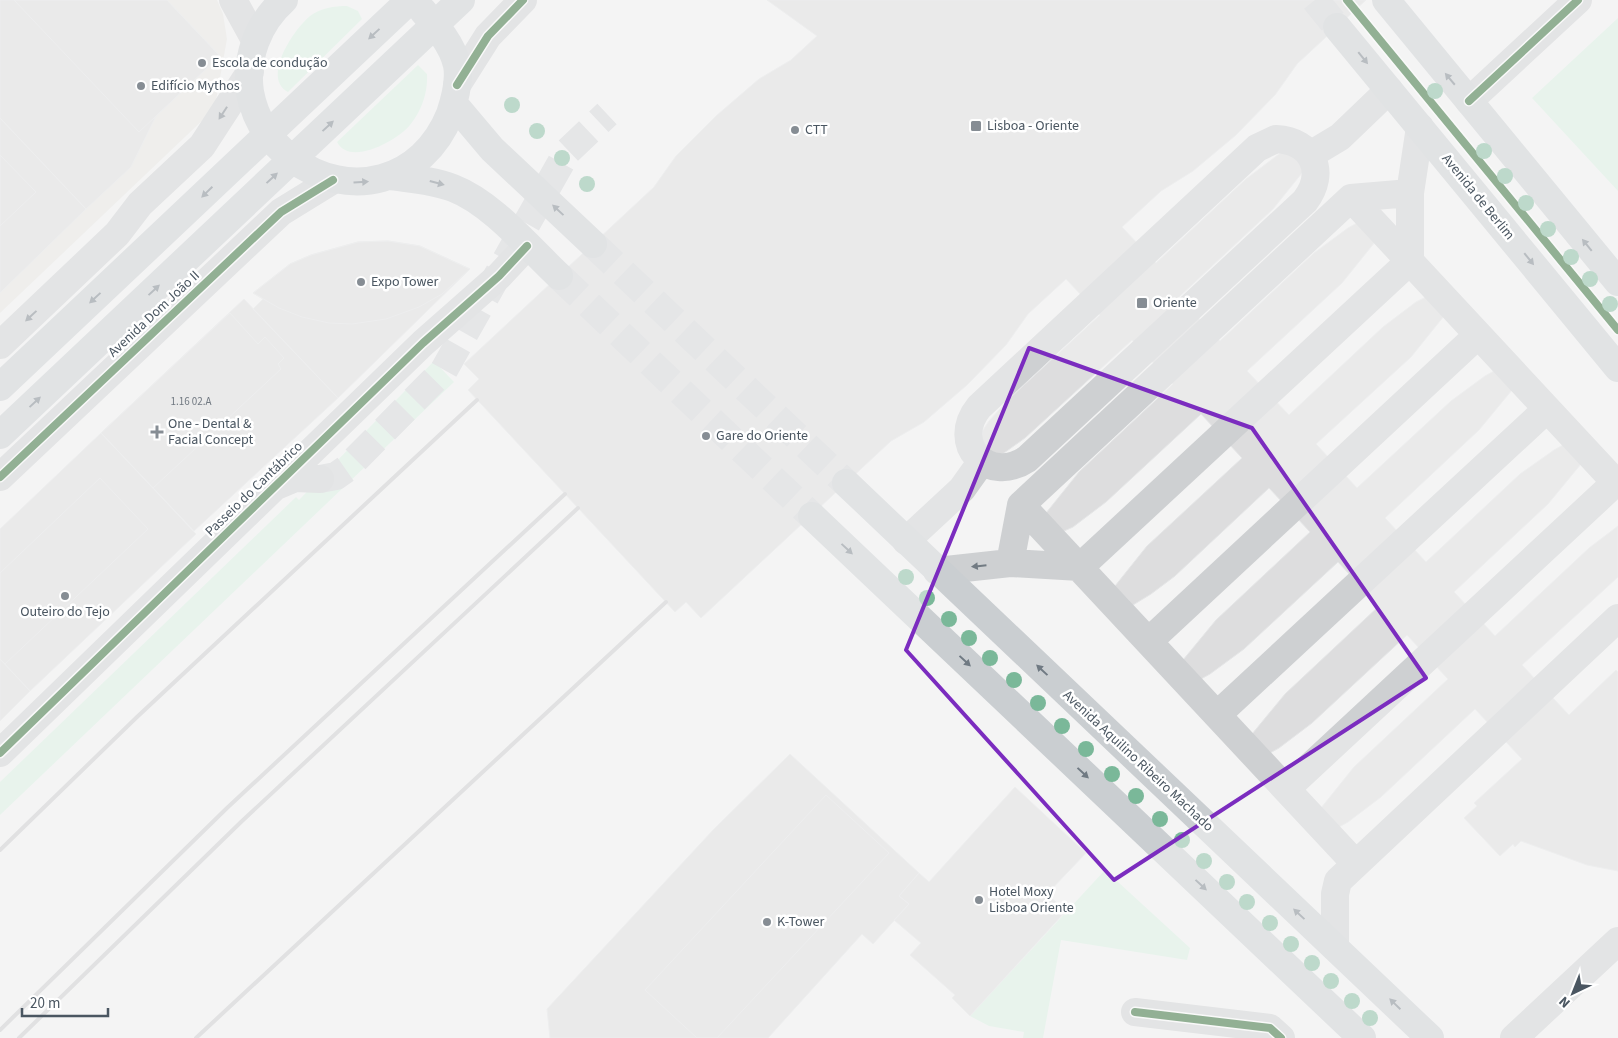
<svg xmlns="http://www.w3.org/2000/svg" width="1618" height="1038" viewBox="0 0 1618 1038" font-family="'Source Sans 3',sans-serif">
<rect width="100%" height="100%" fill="#f4f4f4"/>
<path fill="#e8e7e3" d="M0 0H217L223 14 227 39 216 100 207 116 0 313Z"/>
<path fill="#d9f2e3" d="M347 6 358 11 362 19 288 92C261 78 294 29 310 16 321 8 334 6 347 6Z
M1618 18V191L1532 98Z
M418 65 427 74C428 92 422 110 410 125 398 140 350 167 337 142Z
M434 361 454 382 0 815V782L296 497 299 500Z
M1105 870 1190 948 1187 960 1061 940 1043 1038H1023L1024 1032 989 1026 970 1016Z"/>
<path fill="#ddddde" stroke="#e5e6e7" d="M0 0H167L220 56 156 116 131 167 86 209 0 118Z
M14 0H167L220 56 139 132Z
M767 0H1366L1297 64 1275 95 1236 135 1193 171 1161 191 1122 227 1156 263 1246 179 1279 154 1288 150 1306 168 1273 209 1179 297 1220 341 1314 253 1348 228 1357 223 1375 242 1342 283 1247 371 1289 415 1383 327 1416 302 1426 297 1444 316 1411 357 1316 444 1357 488 1451 401 1485 376 1494 371 1512 390 1479 430 1385 518 1426 562 1520 474 1554 450 1563 445 1581 464 1548 504 1454 592 1495 636 1589 548 1618 526V577L1522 665 1569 715 1616 670 1618 672V871L1587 865 1521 841 1515 847 1513 844 1500 856 1464 818 1477 806 1474 803 1522 759 1475 709 1381 797 1348 822 1339 827 1321 808 1354 767 1448 679 1407 635 1312 723 1279 748 1270 753 1252 734 1285 694 1379 606 1338 562 1244 649 1210 674 1201 679 1183 660 1216 620 1310 532 1269 488 1175 576 1151 594 1133 605 1115 586 1147 546 1242 458 1201 414 1106 502 1073 527 1064 531 1046 513 1079 472 1173 384 1132 340 1025 438 1004 453 977 462 983 430 989 421 1010 398 1100 315 1066 279 1028 314 1006 345 967 385 924 422 891 441 701 618 686 602 675 612 468 390 479 379 464 364 654 187 676 156 716 116 759 79 791 60 817 36Z
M0 118 86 209 0 293Z
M0 155 36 192 0 226Z
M388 241 420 246 470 269 442 294 419 307 386 319 352 324 329 323 302 317 279 308 253 293 290 264 311 255 358 242Z
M388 241 420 246 470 269 338 398 253 309 263 299 253 293 290 264 311 255 358 242Z
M244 299 338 398 194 531 101 433Z
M230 313 258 344 265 337 284 358 278 364 281 369 153 488 101 433Z
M101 433 196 534 30 691 0 659V529Z
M100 478 148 529 5 664 0 659V573Z
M0 659 30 691 0 721Z
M790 754 919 873 899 896 909 904 873 944 862 934 768 1038H550L547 1009 714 829Z
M1015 787 1086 853 1047 894 1066 911 970 1016 952 998 955 995 910 955 921 943 894 920 909 904 899 896 919 873 929 882Z
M826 795 889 853 717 1038H697L645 990Z"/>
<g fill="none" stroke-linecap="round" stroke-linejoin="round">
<path stroke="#d2d4d7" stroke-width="28" stroke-dasharray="28 14" stroke-linecap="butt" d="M320 479 336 476 346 469 444 370 567 152 607 114"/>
<path stroke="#d2d4d7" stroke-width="28" stroke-dasharray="28 14" stroke-linecap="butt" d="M1315 0 1337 27
M593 244 846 483
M559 276 812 516"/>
<path stroke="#ced0d2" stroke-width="28" d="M233 0 255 40
M457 85 488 36 523 0
M1469 101 1578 0
M1276 139C1313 141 1327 172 1305 201L1027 459C988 485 949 444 979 407L1257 148Z
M1310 155 1340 137 1389 90
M1351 198 1618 485
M0 345 117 234 140 204 202 146 250 72
M0 477 281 212 333 180
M276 486 295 478 320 479
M1021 505 1355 863
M906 541 962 489 982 461
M1010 563 1021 505 1351 198 1410 193
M937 571 1010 563 1080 567 1410 261V193L1420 127
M1149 641 1478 335
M1217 715 1547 409
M0 753 423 343 499 276 527 246
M1286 789 1615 483
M1335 947V894L1338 881 1618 618
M1135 1012 1270 1028 1281 1038
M1514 1038 1618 941"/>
<path stroke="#caced1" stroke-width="28" d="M284 0C258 23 245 58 250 92 255 120 269 141 291 158 349 202 423 182 450 114 455 99 460 81 457 65 452 44 437 27 423 11
M1386 0 1618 282
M1337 27 1618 368
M454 104 492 149 593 244
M389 176C410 179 432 180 453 188 492 203 528 247 559 276
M0 387 410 0
M0 435 461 0
M846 483 1430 1038
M812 516 1362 1038"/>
<path stroke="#c9cacc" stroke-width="4" d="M0 850 137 717 477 400
M0 1030 227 808 565 494
M19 1038 241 822 578 508
M196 1038 666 602"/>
<g stroke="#fff" stroke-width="11">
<path id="cycleway" d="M1347 0 1618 330
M457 85 488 36 523 0
M1469 101 1578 0
M0 477 281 212 333 180
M0 753 423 343 499 276 527 246
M1135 1012 1270 1028 1281 1038"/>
</g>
<use href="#cycleway" stroke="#1b5e20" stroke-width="8"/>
</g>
<g fill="#7ab899">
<circle cx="1435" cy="91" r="8"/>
<circle cx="512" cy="105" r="8"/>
<circle cx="537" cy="131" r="8"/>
<circle cx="1484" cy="151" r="8"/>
<circle cx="562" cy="158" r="8"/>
<circle cx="1505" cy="176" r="8"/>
<circle cx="587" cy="184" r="8"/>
<circle cx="1526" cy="203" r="8"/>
<circle cx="1548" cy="229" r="8"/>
<circle cx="1571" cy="257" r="8"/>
<circle cx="1590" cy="279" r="8"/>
<circle cx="1610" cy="304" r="8"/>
<circle cx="906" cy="577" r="8"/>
<circle cx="927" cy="598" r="8"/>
<circle cx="949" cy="619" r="8"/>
<circle cx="969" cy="638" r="8"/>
<circle cx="990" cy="658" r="8"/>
<circle cx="1014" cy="680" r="8"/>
<circle cx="1038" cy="703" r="8"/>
<circle cx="1062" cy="726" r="8"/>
<circle cx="1086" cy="749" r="8"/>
<circle cx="1112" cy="774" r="8"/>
<circle cx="1136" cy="796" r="8"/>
<circle cx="1160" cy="819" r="8"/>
<circle cx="1182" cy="840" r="8"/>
<circle cx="1204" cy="861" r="8"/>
<circle cx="1227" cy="882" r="8"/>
<circle cx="1247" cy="902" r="8"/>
<circle cx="1270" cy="923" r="8"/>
<circle cx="1291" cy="944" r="8"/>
<circle cx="1312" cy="963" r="8"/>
<circle cx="1331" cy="981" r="8"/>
<circle cx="1352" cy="1001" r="8"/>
<circle cx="1370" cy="1018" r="8"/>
</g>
<defs><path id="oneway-solid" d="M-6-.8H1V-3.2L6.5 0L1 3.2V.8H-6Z" transform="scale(1.25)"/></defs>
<g fill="#707a83">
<use href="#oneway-solid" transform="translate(374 34) rotate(137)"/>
<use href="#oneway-solid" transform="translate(1363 58) rotate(51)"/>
<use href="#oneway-solid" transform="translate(1450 79) rotate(-130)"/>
<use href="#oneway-solid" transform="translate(328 126) rotate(-43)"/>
<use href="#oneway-solid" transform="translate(272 178) rotate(-43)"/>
<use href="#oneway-solid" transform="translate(361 182) rotate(-4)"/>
<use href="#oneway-solid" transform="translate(437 183) rotate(15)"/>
<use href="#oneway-solid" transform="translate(207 192) rotate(136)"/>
<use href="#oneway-solid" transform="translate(558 210) rotate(-137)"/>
<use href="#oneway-solid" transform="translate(1587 245) rotate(-129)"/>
<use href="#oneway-solid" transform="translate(1529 259) rotate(51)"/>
<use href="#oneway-solid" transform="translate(154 290) rotate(-43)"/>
<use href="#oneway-solid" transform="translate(95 298) rotate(137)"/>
<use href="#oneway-solid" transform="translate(35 402) rotate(-43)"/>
<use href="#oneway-solid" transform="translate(847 549) rotate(43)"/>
<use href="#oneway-solid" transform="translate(965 661) rotate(43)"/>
<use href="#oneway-solid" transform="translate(1042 670) rotate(-137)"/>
<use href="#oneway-solid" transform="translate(1083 773) rotate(43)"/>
<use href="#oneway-solid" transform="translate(1201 885) rotate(43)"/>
<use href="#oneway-solid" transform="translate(1299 914) rotate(-137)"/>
<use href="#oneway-solid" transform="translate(1395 1004) rotate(-136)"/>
</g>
<g fill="#727b83">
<use href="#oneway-solid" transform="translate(223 113) rotate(123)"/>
<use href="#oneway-solid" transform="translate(31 316) rotate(137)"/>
<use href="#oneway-solid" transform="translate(979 566) rotate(174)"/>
</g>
<path d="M0 0H1618V1038H0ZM1029 348 1252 428 1426 678 1114 880 906 650Z" fill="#f4f4f4" fill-opacity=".55" fill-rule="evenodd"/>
<path fill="none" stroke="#7b2cbf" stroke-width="4" stroke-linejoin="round" d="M1029 348 1252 428 1426 678 1114 880 906 650Z"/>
<g fill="#868d94" stroke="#fff" stroke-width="2">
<circle cx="202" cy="63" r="5"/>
<circle cx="141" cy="86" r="5"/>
<rect x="970" y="120" width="12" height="12" rx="2.5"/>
<circle cx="795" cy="130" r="5"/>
<circle cx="361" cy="282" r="5"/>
<rect x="1136" y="297" width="12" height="12" rx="2.5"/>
<path d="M154.5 424.5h5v5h5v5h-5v5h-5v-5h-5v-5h5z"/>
<circle cx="706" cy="436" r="5"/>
<circle cx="65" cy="596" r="5"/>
<circle cx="979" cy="900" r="5"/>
<circle cx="767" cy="922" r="5"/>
</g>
<g text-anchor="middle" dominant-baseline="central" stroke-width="5" stroke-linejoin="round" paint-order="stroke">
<g font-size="11" fill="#707881">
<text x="191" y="401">1.16 02.A</text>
</g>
<g font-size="14" fill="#4a5661" stroke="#fff" text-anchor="start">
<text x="212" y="63">Escola de condução</text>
<text x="151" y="86">Edifício Mythos</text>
<text x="987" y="126">Lisboa - Oriente</text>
<text x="805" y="130">CTT</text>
<text x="371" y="282">Expo Tower</text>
<text x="1153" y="303">Oriente</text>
<text x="168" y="424">One - Dental &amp;<tspan x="168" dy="16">Facial Concept</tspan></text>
<text x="716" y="436">Gare do Oriente</text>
<text x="65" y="612" text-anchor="middle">Outeiro do Tejo</text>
<text x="989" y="892">Hotel Moxy<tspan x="989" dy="16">Lisboa Oriente</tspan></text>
<text x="777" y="922">K-Tower</text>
</g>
<g font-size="14" fill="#4a5661" stroke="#fff">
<text transform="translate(1478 197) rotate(51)">Avenida de Berlim</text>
<text transform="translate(154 314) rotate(-43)">Avenida Dom João II</text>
<text transform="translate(254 489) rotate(-44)">Passeio do Cantábrico</text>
<text transform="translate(1138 761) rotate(43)">Avenida Aquilino Ribeiro Machado</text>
</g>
</g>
<g transform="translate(1573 993) rotate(223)" stroke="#ffffff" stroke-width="4" paint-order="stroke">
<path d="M0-4L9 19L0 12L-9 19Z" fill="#4a5661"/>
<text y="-8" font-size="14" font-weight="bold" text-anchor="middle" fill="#4a5661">N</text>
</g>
<path d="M22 1008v8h86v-8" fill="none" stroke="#4a5661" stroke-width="2.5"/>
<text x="30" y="1008" font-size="15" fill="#4a5661" stroke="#ffffff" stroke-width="4" paint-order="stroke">20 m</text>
</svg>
